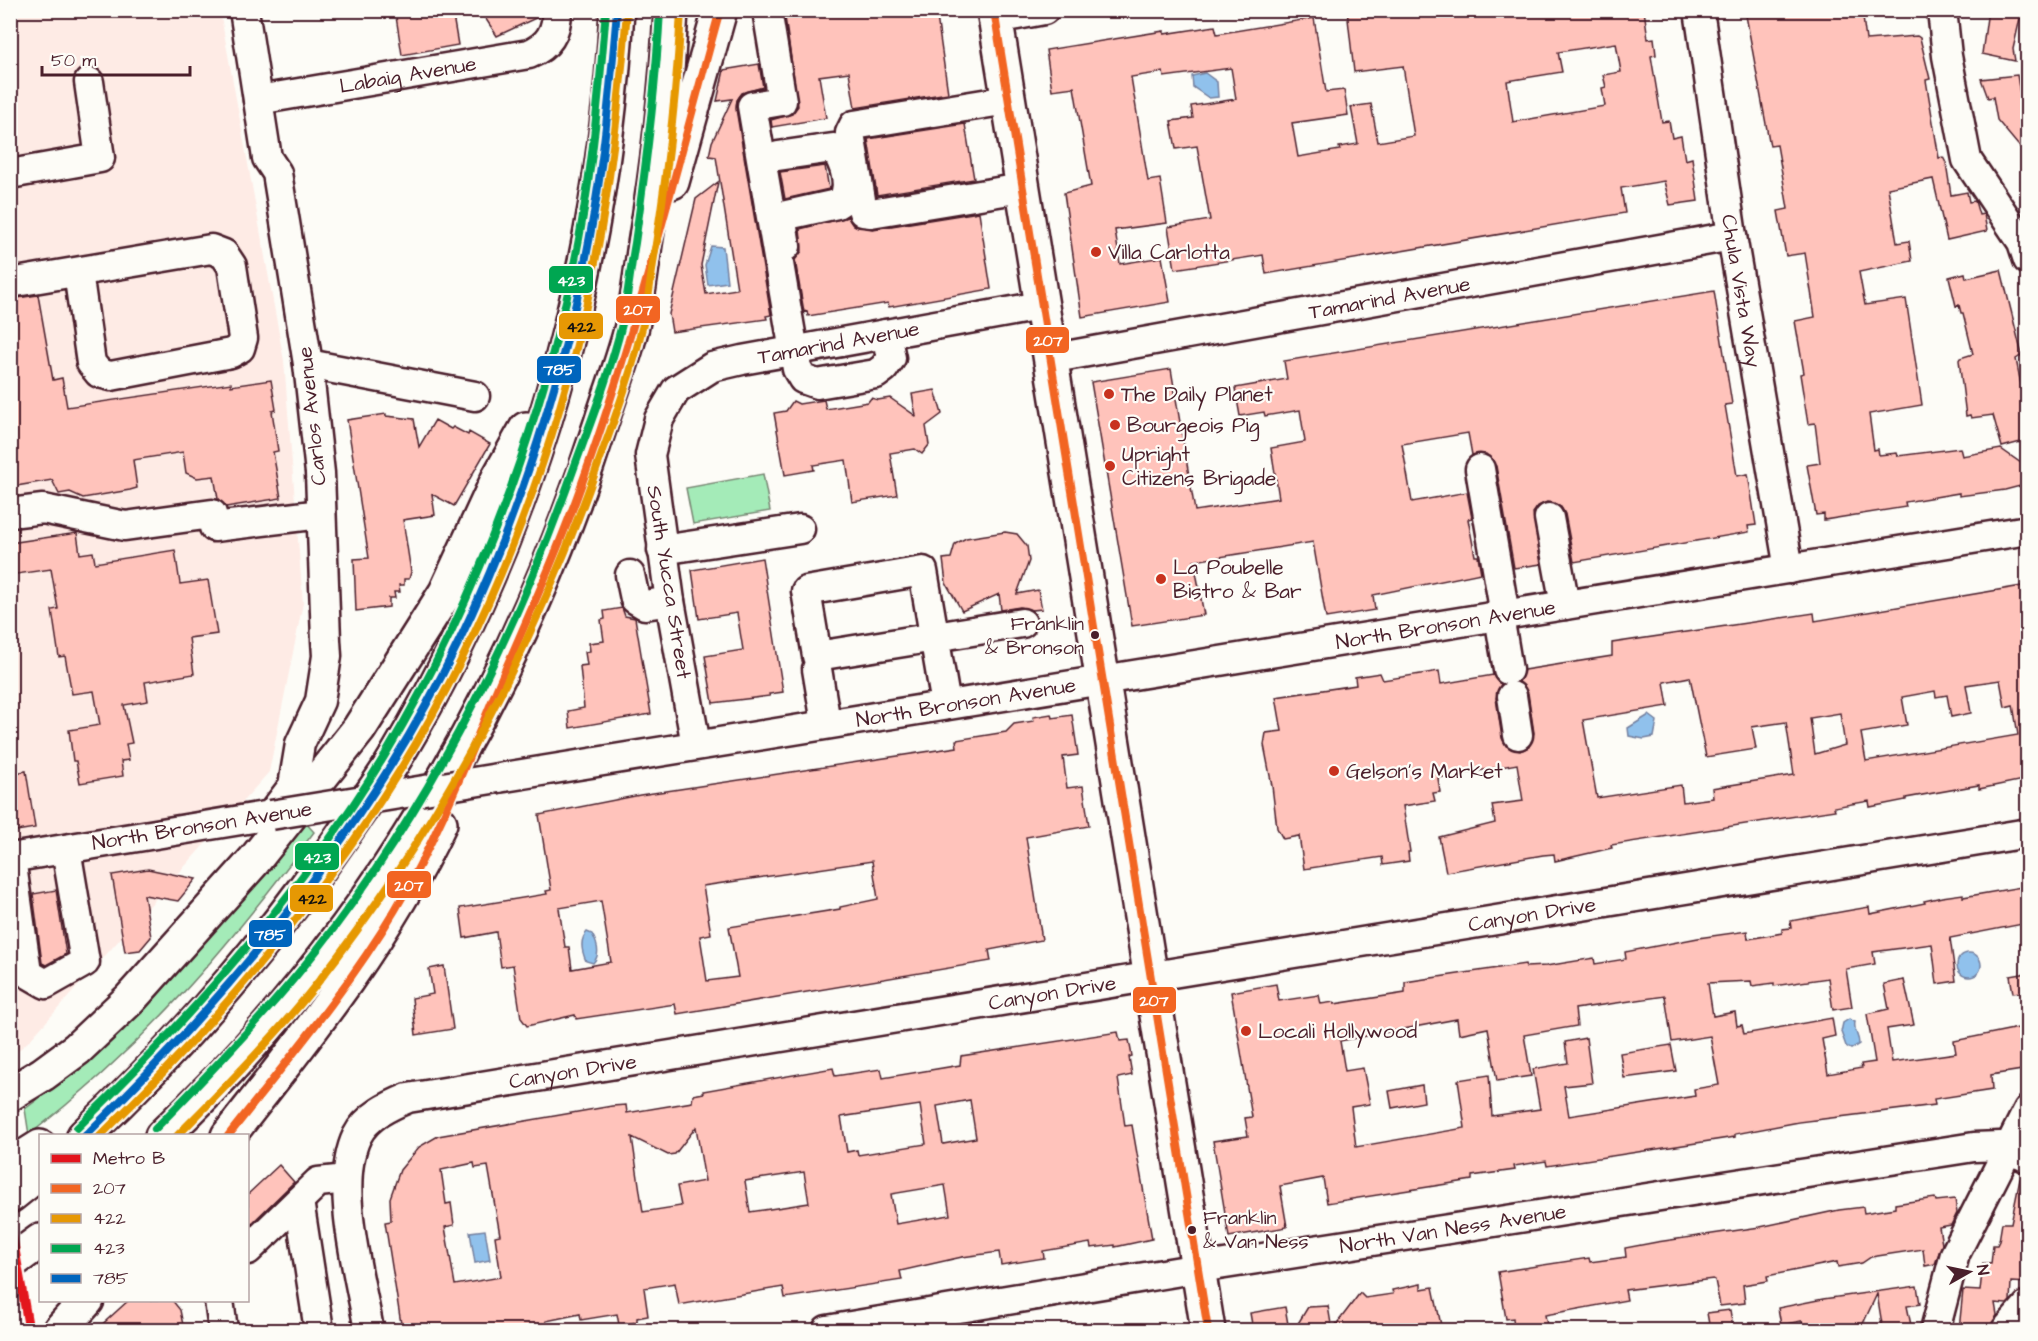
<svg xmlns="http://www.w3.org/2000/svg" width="2038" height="1341" viewBox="0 0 2038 1341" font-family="'Architects Daughter',sans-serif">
<rect width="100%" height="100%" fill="#fdfcf7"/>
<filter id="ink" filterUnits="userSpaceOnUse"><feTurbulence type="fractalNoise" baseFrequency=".0167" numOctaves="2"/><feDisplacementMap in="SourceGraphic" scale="12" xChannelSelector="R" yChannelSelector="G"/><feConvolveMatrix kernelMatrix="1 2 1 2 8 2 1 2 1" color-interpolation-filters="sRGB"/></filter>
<g filter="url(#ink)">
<path fill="#feebe5" d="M11 11H220L284 361 303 603 269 772 29 1041 11 1057Z"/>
<path fill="#a4ebb8" stroke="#778572" stroke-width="1.5" d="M763 474 770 511 693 524 686 488Z
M304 821 314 832C226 950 146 1044 29 1135L25 1109 98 1054 122 1032Z"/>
<path fill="#90c1ec" stroke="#74809f" stroke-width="1.5" d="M1205 73 1217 82 1218 97 1209 98 1193 87 1192 76Z
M711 246 723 247 727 282 708 285 705 265Z
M1649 715 1657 721 1654 737 1644 739 1629 736 1628 728Z
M587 932 592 934C597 943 601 955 593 963L586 961C582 952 579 940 587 932Z
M1957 965a12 12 0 1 1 24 0a12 12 0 1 1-24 0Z
M1849 1019 1855 1022C1853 1031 1859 1035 1859 1044L1851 1049 1846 1046 1841 1032 1843 1023Z
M485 1230 490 1260 475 1263 470 1232Z"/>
<path fill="#ffc3bb" stroke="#4a1f2b" stroke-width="1.5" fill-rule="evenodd" d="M395 10H452L458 45 402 55Z
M480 10H540V16L497 36Z
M784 10H936L948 93 855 108 849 72 819 76 826 118 772 127 771 120 792 114 798 106Z
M1347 10H1644L1648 39 1654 38 1656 55 1651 56 1662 122 1669 121 1672 138 1681 136 1685 160 1692 158 1698 201 1670 205 1664 181 1621 188 1625 213 1266 274 1263 255 1175 269 1168 227 1210 220 1197 146 1176 149 1171 121 1193 118 1191 106 1236 99 1231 68 1164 77 1163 72 1131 77 1148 181 1160 179 1167 223 1115 230 1120 264 1162 257 1170 302 1082 317 1064 193 1091 186 1074 87 1052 90 1046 50 1164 31V34L1215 26 1217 34 1314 18 1326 92 1344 90 1348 115 1292 123 1298 157 1340 150 1339 147 1358 144 1351 107 1371 104 1378 142 1414 136 1403 66 1354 72ZM1616 43 1621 72 1603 75 1606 87 1602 88 1605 106 1513 122 1507 81 1562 72 1558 52Z
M1745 10H1862L1866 40 1917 36 1920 38 1930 79 1926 80 1939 158 1943 157 1946 163 1951 195 1967 192 1969 202 1975 201 1979 215 1984 214 1987 231 1947 240 1933 179 1888 188 1897 243 1909 241 1912 261 1859 272 1865 305 1906 299 1922 405 1869 414 1874 450 1878 449 1879 455 1897 453 1898 456 1960 448 1962 456 2001 449 2028 468V484L2005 490 1959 496V493L1905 502 1906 507 1843 517 1824 520V514L1816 515 1807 465 1820 463 1815 423 1808 424 1800 374 1804 373 1795 321 1815 317 1805 253 1786 256 1778 211 1788 209 1782 173 1777 145 1770 146Z
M1988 10H2022L2013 49 2015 61 1982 54Z
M759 64 763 87 742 93 737 100 736 109 771 315 766 316 767 319 672 332 669 314 696 199 718 182 701 265 706 294 737 289 716 157 709 156 712 142 732 99 717 101 724 70Z
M2017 75 2023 114 2028 120V157L1997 120 1993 97 1988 98 1981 79Z
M965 124 974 179 877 195 868 139Z
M825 166 829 189 785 199 780 172Z
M979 212 991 289 889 307 888 303 808 316 807 311 804 312 795 260 802 251 800 229 848 217 852 224 873 229Z
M2001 270 2022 355 2016 359 2024 400 2028 399V440L2002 447 1993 415 1971 418 1970 415 1966 416 1959 360 1960 358 1973 354 1963 313H1961L1959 305 1956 306 1949 277 1965 273 1966 278Z
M1714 291 1732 404 1725 405 1737 476 1748 474 1756 525 1748 526 1749 532 1574 562 1565 514 1561 507 1547 502 1538 506 1533 513 1541 564 1514 568 1496 466 1486 454 1472 455 1468 433 1402 444 1412 502 1467 492 1472 518 1468 519 1475 556H1478L1481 573 1373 595 1375 610 1326 618 1313 542 1194 561 1204 615 1132 626 1091 382 1171 369 1195 511 1279 498 1271 448 1305 442 1300 410 1265 416 1264 412 1240 416 1235 388 1287 379 1284 361Z
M38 295 53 380 62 378 67 407 231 383V386L271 380 276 410 272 411 278 451 273 452 281 498 226 507 218 499 214 476 197 478 186 473 183 452 133 460 137 488 130 490 83 498 70 492 59 494 52 480 10 487V299Z
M935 390 942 414 926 426 929 445 922 454 915 449 890 453 897 495 852 502 846 460 813 465 814 470 785 475 774 413 786 411 793 401 799 404 824 400 826 409 868 402 871 398 878 400 890 398 916 416 912 394Z
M386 414V416L414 419 419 447 435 420 451 429 453 427 468 435 469 432 490 444 454 506 432 494 435 515 403 520 411 572 409 579H404V585H399L400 592H394L395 598H389V607L356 611 354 559 369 558 347 420Z
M1005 532 1017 534 1027 546 1029 561 1017 594 1038 590 1042 609 1032 610 1020 607 1001 610 999 594 962 611 946 583 943 559 951 558 955 544 966 538Z
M77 533 80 554 93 552 95 563 175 550 180 584 208 580 217 634 189 638 194 674 145 682 148 701 124 705 132 743 126 744 129 760 121 761 123 776 80 783 76 761H73L69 730 100 725 94 691 72 694 65 656 59 657 52 610 58 609 51 569 10 575V543Z
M762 558 783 692 769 694 770 696 713 703 705 656 743 650 737 613 699 619 692 570Z
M2028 585V630L2023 631 2028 661V779L1979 789V785L1906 798V800L1870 807 1869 801 1834 807 1835 810 1611 845 1612 848 1555 861 1554 854 1543 855 1446 872 1439 837 1495 823 1492 805 1523 801 1517 764 1438 778 1440 792 1433 793 1435 801 1403 806 1410 852H1408L1409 861 1383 865 1382 857 1304 869 1299 836 1283 839 1277 828 1272 786 1264 745 1266 733 1282 731 1276 697 1356 685 1355 677 1380 673 1383 680 1439 671 1441 684 1493 675 1501 684 1496 698 1502 738 1506 746 1520 751 1529 747 1534 733 1528 693 1519 682 1524 670 1612 656V643L1814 613 1815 621ZM1690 677 1706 757 1756 749 1752 727 1786 722 1794 775 1712 788 1713 798 1683 802 1681 785 1597 798 1583 720 1668 706 1664 682ZM2000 680 2005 707 2013 705 2018 735 1866 761 1861 733 1907 725 1902 697 1935 691 1936 697 1947 695 1951 717 1971 713 1966 685ZM1840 713 1845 745 1815 754 1810 718Z
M622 608 625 616 635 618 651 714 570 728 568 711 584 708 580 666 587 665 585 652 590 651 589 643 604 641 601 620 605 619 604 611Z
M1051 714 1052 718 1072 715 1078 755 1063 757 1067 788 1083 786 1089 826 1026 837 1042 940 989 950 991 961 677 1014 675 1004 576 1019 575 1015 527 1026 521 1018 513 965 501 967 496 932 464 938 460 908 547 894 546 891 551 890 539 815 640 795 957 747 956 740 1006 732 1014 724 1034 721 1033 717ZM872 861 878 899 840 907V909L729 927 738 977 707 981 700 936 711 934 703 886ZM601 901 611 962 572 969 569 947H565L559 908Z
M26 771 35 828 10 832V774Z
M148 869 196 879 178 901 144 895 151 937 140 950 125 952 112 875Z
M2021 887 2024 900 2028 899V923L1950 938 1956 981 1937 984 1932 944 1873 952 1875 964 1846 969 1852 1007 1833 1010 1828 978 1774 986V983L1752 986 1751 981 1708 983 1713 1016 1735 1012 1737 1026 1742 1025 1744 1034 1832 1018 1835 1036 1822 1039 1828 1074 1862 1068 1861 1064 1875 1062 1867 1014 1889 1009 1884 984 1904 980 1914 1025 1887 1029 1892 1062 1956 1053 1954 1041 2028 1026V1069L1991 1075 1992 1090 1934 1099 1935 1105 1799 1122 1735 1134V1137L1547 1166 1546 1161 1514 1166 1515 1170 1472 1176V1180L1327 1203 1323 1178 1280 1186 1287 1227 1229 1237 1213 1141 1248 1136 1245 1118 1252 1117 1231 992 1276 984 1279 1001 1319 995 1321 1004 1334 1002V1004L1405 993V982L1525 964 1526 967 1546 966 1594 958 1595 964 1626 959 1625 952 1698 938 1747 931 1748 939 1782 933V929L1791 928 1790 921 1846 911 1869 907 1870 914 1925 903 1924 901 1942 897 1963 894V897ZM1665 996 1672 1042 1710 1036 1719 1085 1694 1089 1695 1096 1569 1116 1564 1086 1592 1083 1586 1038 1565 1042 1568 1063 1533 1069 1540 1109 1492 1116 1489 1075 1458 1080 1465 1128 1356 1147 1351 1107 1370 1104 1363 1068 1345 1071 1340 1041 1457 1019 1459 1034 1488 1028 1497 1081 1531 1076 1524 1035 1577 1026 1575 1009Z
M56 890 66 954 46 965 42 963 33 894Z
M444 966 453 1029 416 1035 412 998 433 994 429 969Z
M2028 973V991L2013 993 2010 976Z
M1118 1032 1120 1041 1129 1040 1132 1056 1129 1057 1132 1075 1118 1078 1125 1126 1132 1125 1152 1239 1115 1247V1245L1091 1248 1090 1243 1043 1251 1044 1258 1001 1265 999 1252 962 1257 900 1271 902 1280 785 1298 783 1287 679 1305 675 1283 644 1288 648 1316 637 1318V1322L619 1325 617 1314 581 1320 580 1314 546 1321 547 1326 524 1330H402L385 1222 391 1221 390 1198 400 1170 419 1147 438 1136 612 1106 626 1105 627 1113 692 1102 693 1095 704 1093 703 1091 833 1068 835 1076 881 1069 883 1078 960 1065 961 1056ZM970 1100 976 1138 943 1144 937 1106ZM920 1105 926 1144 858 1155 857 1150 847 1152 841 1117ZM696 1127 705 1181 677 1186 681 1206 643 1212 632 1137 668 1155 675 1154ZM474 1163 475 1168 488 1166 500 1235 495 1236 501 1277 455 1285 445 1227 454 1225 451 1203 446 1204 441 1170ZM804 1172 809 1203 750 1212 745 1181ZM945 1185 950 1215 896 1224 891 1194Z
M1671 1045 1676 1071 1624 1078 1620 1053Z
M1422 1085 1424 1102 1392 1108 1389 1091Z
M279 1165 294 1182 248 1227V1194Z
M2020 1179H2028V1283L2011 1282 2010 1301 2007 1304 1995 1303 1997 1315 1990 1330H1959L1963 1290 1980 1291 1983 1263 1991 1264 1993 1245H1997L1999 1241 2002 1223H2011Z
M1935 1198 1936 1201 1955 1199 1957 1213 1951 1225 1939 1227 1942 1244 1935 1264 1925 1266 1923 1249 1871 1257 1862 1263 1838 1267 1837 1262 1767 1276 1768 1281 1743 1285 1745 1303 1720 1306 1715 1280 1713 1279 1625 1290 1627 1300 1545 1315 1547 1325 1514 1330 1513 1318 1506 1319 1498 1272 1589 1258 1590 1262 1626 1257 1625 1248 1657 1242 1760 1227 1839 1210 1863 1207 1864 1213 1895 1208V1204Z
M1421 1284V1289L1433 1287 1442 1330H1332L1360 1293 1365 1298 1393 1294 1392 1290Z
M1917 1286 1920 1304 1907 1306 1912 1330H1883L1877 1294 1860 1330H1803L1802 1321 1781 1325 1778 1308 1823 1299Z
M129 1300H172L180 1310 184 1330H96Z
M1328 1306 1332 1330H1294L1308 1307Z
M1285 1307 1289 1330H1253L1250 1313Z
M1730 1310 1733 1328 1710 1330 1707 1313Z"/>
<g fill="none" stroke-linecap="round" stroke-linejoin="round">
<g stroke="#4a1f2b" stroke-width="33">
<g id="minor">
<path d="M767 10 782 101 752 106 797 369 803 379 817 384 876 374 884 368 891 358 886 334"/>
<path id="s1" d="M1699 10 1732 236 1789 569"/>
<path d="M1942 10 1947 56 1967 160 2022 242 2028 260"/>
<path d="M995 19 1044 10"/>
<path id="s2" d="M258 100 529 54C549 46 557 32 557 10"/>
<path d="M1008 100 854 125 850 133 863 212 871 213 1022 188"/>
<path d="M778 156 833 148C845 160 855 195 837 204L787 215 782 222 786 246"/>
<path d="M10 174 100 158 89 82"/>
<path d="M10 283 211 249 224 254 232 266 243 338 240 348 231 353 111 376 99 373 91 363 78 272"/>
<path id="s3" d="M1049 359 1732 236"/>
<path d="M308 364 475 396"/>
<path d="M1480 469 1505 615"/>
<path d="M10 513 43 509 125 526 212 514 214 527 321 514"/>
<path d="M1549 518 1565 605"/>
<path d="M662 550 800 529"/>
<path d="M630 575 635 599 645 605 670 601"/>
<path d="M1499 616 1508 670"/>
<path d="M817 669 826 723"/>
<path d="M1512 696 1518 735"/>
<path d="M946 705 923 571 806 591 817 656 1022 623"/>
<path id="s4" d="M696 745 670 601 650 455 659 419 676 390 712 367 742 360 1040 306"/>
<path id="s5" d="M498 778 2028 530"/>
<path d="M10 858 271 815 293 786 300 744 320 701 327 656 326 640 320 473 308 364 277 173 267 158 244 10"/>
<path d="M11 858 27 973 46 984 85 962 66 849"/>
<path d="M299 1201 319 1330"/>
<path d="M248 1250 318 1182 347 1179"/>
<path d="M219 1300 223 1330"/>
<path id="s6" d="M369 1330C360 1277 333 1185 357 1136 367 1116 389 1106 408 1098L2028 833"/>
<path id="s7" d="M827 1330 1199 1268 1974 1147 2000 1146 2028 1158"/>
<path d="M1935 1330 1955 1254 2028 1110"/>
<path d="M2006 1330 2028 1305"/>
</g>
</g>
<g stroke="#4a1f2b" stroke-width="38">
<path id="major" d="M994 10 1208 1330
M10 1308 14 1330"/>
</g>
<g stroke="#4a1f2b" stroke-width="38">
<path id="highway" d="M672 182 720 10
M10 1094 43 1074 77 1049 130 999 253 862 359 729 446 592 499 477 526 429
M84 1136C183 1043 270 942 347 829 363 805 382 781 397 755 531 530 603 271 617 10
M162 1136C369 942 515 691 601 423 611 391 624 359 632 326 638 299 641 271 645 244 658 166 667 89 671 10
M228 1136C307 1036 386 938 440 823
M10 1166 40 1147
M10 1196 40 1172
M10 1263 40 1241
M60 1330 87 1300"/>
</g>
<use href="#minor" stroke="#fdfcf7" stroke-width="28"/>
<use href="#major" stroke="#fdfcf7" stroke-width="33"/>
<use href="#highway" stroke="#fdfcf7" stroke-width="33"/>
<g stroke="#4a1f2b" stroke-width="33" stroke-linecap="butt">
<path id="minor-bridge" d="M271 815 498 778"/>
</g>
<use href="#minor-bridge" stroke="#fdfcf7" stroke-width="28"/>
<g stroke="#fdfcf7" stroke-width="12">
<path id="bus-1" d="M994 10 1208 1330
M228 1136C286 1062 347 990 395 910 437 839 467 761 499 684 528 617 558 551 582 483 638 328 676 168 720 10"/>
</g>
<g stroke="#fdfcf7" stroke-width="12">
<path id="bus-2" d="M100 1136C213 1026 317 904 400 770 488 628 551 465 587 302 608 206 619 109 627 11
M177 1136C225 1087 273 1039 315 986 437 831 530 656 596 470 612 425 630 379 641 332 649 303 651 273 656 244 668 166 677 89 681 11"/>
</g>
<g stroke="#fdfcf7" stroke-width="12">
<path id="bus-3" d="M77 1128C192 1017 301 893 385 755 469 615 528 460 566 301 589 205 598 108 606 10
M155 1129C204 1079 252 1029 296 976 419 827 510 649 574 468 591 421 610 373 622 324 628 297 630 270 635 243 646 166 656 89 660 10"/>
</g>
<g stroke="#fdfcf7" stroke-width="12">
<path id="bus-4" d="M85 1136C200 1024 306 902 391 765 479 624 538 464 576 303 599 207 609 109 617 10"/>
</g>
<use href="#bus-1" stroke="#f26522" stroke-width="8"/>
<use href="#bus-2" stroke="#e69804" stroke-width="8"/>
<use href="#bus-3" stroke="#00a651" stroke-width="8"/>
<use href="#bus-4" stroke="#0065bd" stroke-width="8"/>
<g stroke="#fdfcf7" stroke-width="14">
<path id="metro-1" d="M10 1221 29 1330"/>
</g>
<use href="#metro-1" stroke="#e3131b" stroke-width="9"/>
</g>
</g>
<g fill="#c8321e" stroke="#fdfcf7" stroke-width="2">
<circle cx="1096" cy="252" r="6"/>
<circle cx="1109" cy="394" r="6"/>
<circle cx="1115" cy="425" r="6"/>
<circle cx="1110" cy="466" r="6"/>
<circle cx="1161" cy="579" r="6"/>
<circle cx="1334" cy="771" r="6"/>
<circle cx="1246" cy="1031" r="6"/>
</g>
<g fill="#4a1f2b" stroke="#fdfcf7" stroke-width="2">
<circle cx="1095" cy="635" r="5"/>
<circle cx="1192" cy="1230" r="5"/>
</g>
<g text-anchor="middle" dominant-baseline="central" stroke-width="4.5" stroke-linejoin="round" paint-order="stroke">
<g font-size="20" fill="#4a1f2b" stroke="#fdfcf7" text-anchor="end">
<text x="1084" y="624">Franklin<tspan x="1084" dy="24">&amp; Bronson</tspan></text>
<text x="1203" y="1218" text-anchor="start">Franklin<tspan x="1203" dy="24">&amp; Van Ness</tspan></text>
</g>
<g font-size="21" fill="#4a1f2b" stroke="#fdfcf7">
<text stroke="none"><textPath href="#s2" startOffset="152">Labaig Avenue</textPath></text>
<text stroke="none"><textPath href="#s1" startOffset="284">Chula Vista Way</textPath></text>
<text stroke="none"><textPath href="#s3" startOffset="346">Tamarind Avenue</textPath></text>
<text stroke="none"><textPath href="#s4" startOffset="536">Tamarind Avenue</textPath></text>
<text transform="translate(312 416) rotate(-96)">Carlos Avenue</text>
<text transform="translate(669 582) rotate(81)">South Yucca Street</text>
<text stroke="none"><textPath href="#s5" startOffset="960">North Bronson Avenue</textPath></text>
<text stroke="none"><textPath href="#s5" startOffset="474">North Bronson Avenue</textPath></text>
<text transform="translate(202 826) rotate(-9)">North Bronson Avenue</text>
<text stroke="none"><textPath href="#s6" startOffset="1401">Canyon Drive</textPath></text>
<text stroke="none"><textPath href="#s6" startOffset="915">Canyon Drive</textPath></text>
<text stroke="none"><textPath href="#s6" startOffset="429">Canyon Drive</textPath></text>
<text stroke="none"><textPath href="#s7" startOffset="634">North Van Ness Avenue</textPath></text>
</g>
<g font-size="21" fill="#4a1f2b" stroke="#fdfcf7" text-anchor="start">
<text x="1108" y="252">Villa Carlotta</text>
<text x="1121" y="394">The Daily Planet</text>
<text x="1127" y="425">Bourgeois Pig</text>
<text x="1122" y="454">Upright<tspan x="1122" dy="24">Citizens Brigade</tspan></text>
<text x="1173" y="567">La Poubelle<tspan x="1173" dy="24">Bistro &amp; Bar</tspan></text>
<text x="1346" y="771">Gelson's Market</text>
<text x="1258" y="1031">Locali Hollywood</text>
</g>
</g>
<g stroke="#fdfcf7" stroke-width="2">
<rect x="548" y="265" width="46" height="29" rx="6" fill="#00a651"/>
<rect x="615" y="295" width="46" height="29" rx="6" fill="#f26522"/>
<rect x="558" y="312" width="46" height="28" rx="6" fill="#e69804"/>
<rect x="1025" y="326" width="45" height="28" rx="6" fill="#f26522"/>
<rect x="536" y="355" width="46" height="29" rx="6" fill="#0065bd"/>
<rect x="294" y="842" width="46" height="29" rx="6" fill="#00a651"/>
<rect x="386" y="870" width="46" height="29" rx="6" fill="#f26522"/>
<rect x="289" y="884" width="45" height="29" rx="6" fill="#e69804"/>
<rect x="248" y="919" width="45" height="29" rx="6" fill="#0065bd"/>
<rect x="1132" y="986" width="45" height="28" rx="6" fill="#f26522"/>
</g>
<g font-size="16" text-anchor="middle" font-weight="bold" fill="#fff">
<text x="571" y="286">423</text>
<text x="638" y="315">207</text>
<text x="1048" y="346">207</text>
<text x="559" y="375">785</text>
<text x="317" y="863">423</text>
<text x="409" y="891">207</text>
<text x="270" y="940">785</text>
<text x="1154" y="1006">207</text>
</g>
<g font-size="16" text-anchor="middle" font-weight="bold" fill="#111">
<text x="581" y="332">422</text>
<text x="312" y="904">422</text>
</g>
<rect width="2038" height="1341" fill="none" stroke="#fdfcf7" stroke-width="36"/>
<rect x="18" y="18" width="2002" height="1305" fill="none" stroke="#4a1f2b" stroke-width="2" filter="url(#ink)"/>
<rect x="39" y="1134" width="210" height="168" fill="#fdfcf7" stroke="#b5a4a5" stroke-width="1.5"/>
<rect x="51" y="1154" width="30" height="9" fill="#e3131b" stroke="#b5a4a5" stroke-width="1.5"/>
<text x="93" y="1164" font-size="18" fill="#4a1f2b">Metro B</text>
<rect x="51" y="1184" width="30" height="9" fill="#f26522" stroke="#b5a4a5" stroke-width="1.5"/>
<text x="93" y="1194" font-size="18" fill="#4a1f2b">207</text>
<rect x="51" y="1214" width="30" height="9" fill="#e69804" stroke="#b5a4a5" stroke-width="1.5"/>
<text x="93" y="1224" font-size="18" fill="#4a1f2b">422</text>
<rect x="51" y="1244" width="30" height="9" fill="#00a651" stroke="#b5a4a5" stroke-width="1.5"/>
<text x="93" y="1254" font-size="18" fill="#4a1f2b">423</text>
<rect x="51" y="1274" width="30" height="9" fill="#0065bd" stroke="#b5a4a5" stroke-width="1.5"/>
<text x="93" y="1284" font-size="18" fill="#4a1f2b">785</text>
<g transform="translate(1969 1272) rotate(81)" stroke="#fdfcf7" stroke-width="4.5" paint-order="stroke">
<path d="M0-4.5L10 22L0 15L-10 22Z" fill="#4a1f2b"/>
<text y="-9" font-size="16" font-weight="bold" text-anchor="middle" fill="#4a1f2b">N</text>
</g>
<path d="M42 66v9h148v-9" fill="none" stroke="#4a1f2b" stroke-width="3"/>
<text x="51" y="66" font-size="18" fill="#4a1f2b" stroke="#fdfcf7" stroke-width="4.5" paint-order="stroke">50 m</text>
</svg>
